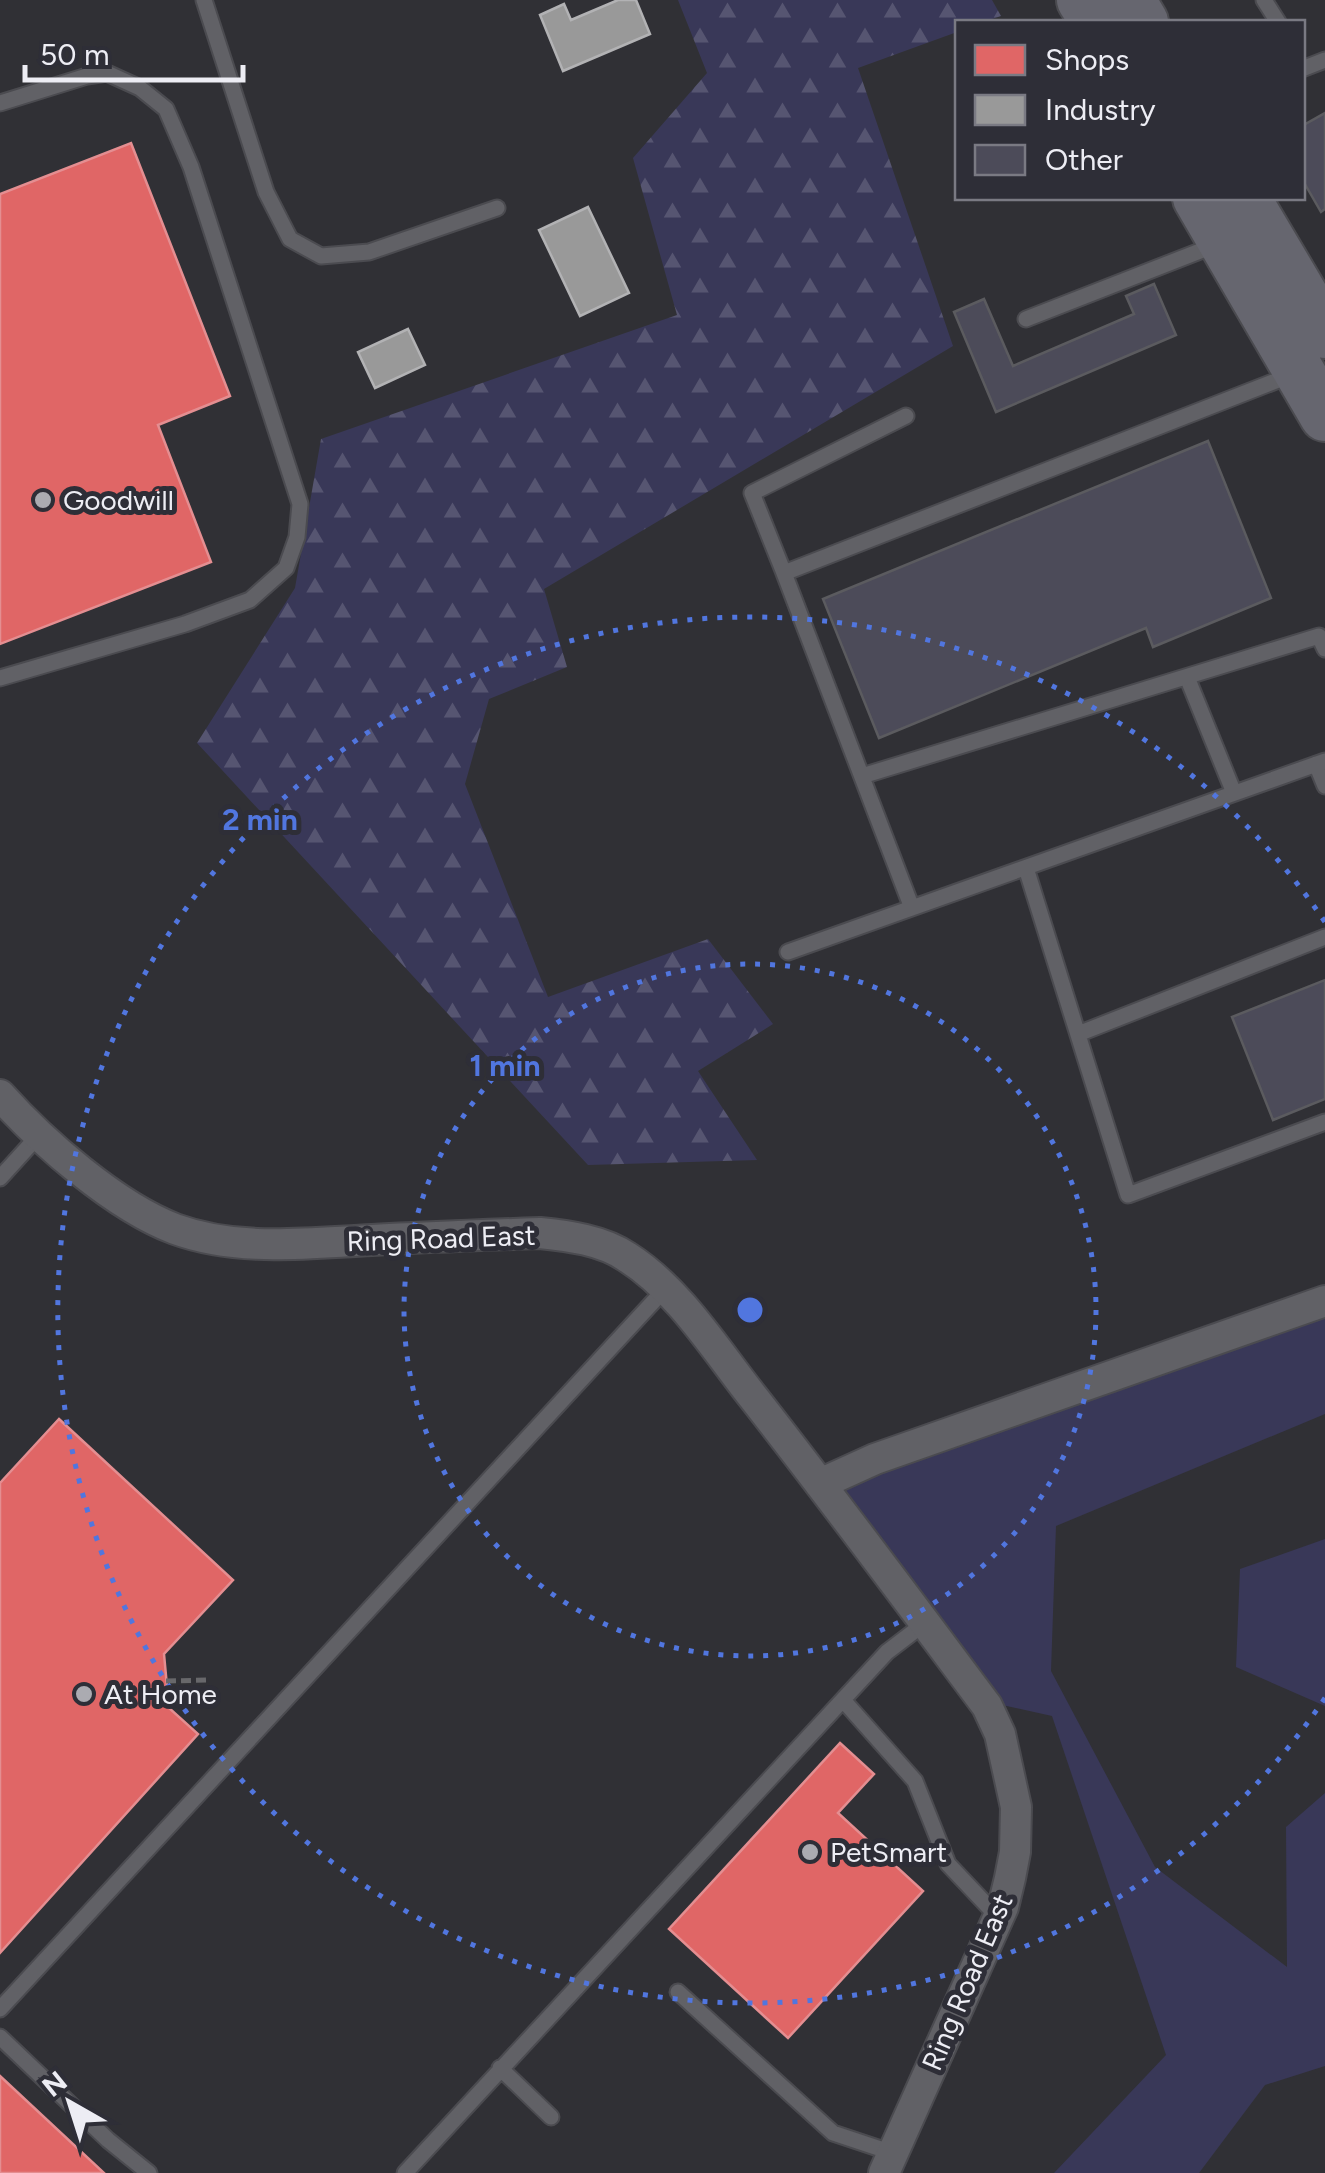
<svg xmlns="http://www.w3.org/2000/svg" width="1325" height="2173" viewBox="0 0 1325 2173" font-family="Figtree,sans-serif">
<defs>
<pattern id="forest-firs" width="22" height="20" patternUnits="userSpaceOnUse" patternTransform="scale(2.5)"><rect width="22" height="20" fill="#393858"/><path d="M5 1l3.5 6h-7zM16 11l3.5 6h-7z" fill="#565571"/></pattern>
</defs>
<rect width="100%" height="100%" fill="#303035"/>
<path fill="#393858" d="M1325 1301V1414L1056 1526 1051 1671 1155 1867 1287 1967 1286 1827 1325 1793V2066L1265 2085 1199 2173H1054L1166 2055 1052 1716 975 1699 811 1482Z
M1325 1539V1706L1236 1667 1240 1569Z"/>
<path fill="url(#forest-firs)" d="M678 0H992L1001 16 983 22H958L957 32 858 68 953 346 544 589 567 667 489 699 465 784 548 997 708 939 773 1024 698 1071 757 1160 588 1165 197 743 295 588 321 439 677 315 633 158 707 73Z"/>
<path fill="#e06666" stroke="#e48e91" stroke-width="2.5" d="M131 143 230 396 158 425 211 562 0 644V194Z
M59 1419 233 1580 164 1654 169 1708 198 1734 0 1953V1483Z
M840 1743 874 1774 838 1813 923 1891 788 2038 669 1929Z
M0 2076 104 2173H0Z"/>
<path fill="#999" stroke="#b2b2b4" stroke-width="2.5" d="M618 0H636L650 34 563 71 540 15 564 4 571 20Z
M588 207 629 293 580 316 539 230Z
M408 329 425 365 375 388 358 352Z"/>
<path fill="#4c4b59" stroke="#5b5b5f" stroke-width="2.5" d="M1325 113V209L1321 212 1302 179V126Z
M1154 284 1176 335 996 412 954 312 984 299 1013 366 1134 314 1126 296Z
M1208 441 1271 598 1153 647 1146 628 879 738 823 599Z
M1325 980V1099L1273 1120 1232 1017Z"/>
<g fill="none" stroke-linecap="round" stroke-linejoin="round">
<g stroke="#4b4b50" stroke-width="19">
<path id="lane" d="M204 0 266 192 290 239 321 256 369 252 497 208
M1264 0 1278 22
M1302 69 1325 60
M0 103 87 76 107 73 140 88 166 109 191 167 300 504 297 537 286 568 250 600 185 624 0 678
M1026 319 1218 244
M784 573 752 493 906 416
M1187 677 1234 793
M1316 764 1325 786
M862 776 1319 636 1325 649
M1026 868 1128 1195 1325 1122
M912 908 784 573 1291 375
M788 952 1325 761
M1078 1034 1325 937
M0 1178 39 1135
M843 1700 915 1781 948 1864 998 1917
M678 1992 833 2133 893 2153
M0 2009 665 1289
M0 2037 108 2140 149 2173
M500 2068 551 2117
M405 2173 887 1652 925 1623"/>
</g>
<g stroke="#4b4b50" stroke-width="34">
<path id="street" d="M0 1095C43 1143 115 1206 175 1229 238 1252 306 1243 372 1240 428 1237 484 1235 540 1233 569 1236 602 1240 627 1257 679 1290 715 1349 753 1397 833 1499 910 1603 987 1706L1000 1734 1016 1807 1015 1852 1010 1878 1003 1907 884 2173
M820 1484 875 1459 1325 1301"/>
</g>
<g stroke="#4b4b50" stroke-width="54">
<path id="primary" d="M1082 0 1096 22
M1130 0 1143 22
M1198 198 1325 416
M1245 198 1325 333"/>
</g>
<path stroke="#68686b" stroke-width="5" stroke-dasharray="10 5" stroke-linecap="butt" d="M166 1681 209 1680"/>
<use href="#lane" stroke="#616166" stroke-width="15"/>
<use href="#street" stroke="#616166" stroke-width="30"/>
<use href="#primary" stroke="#66666f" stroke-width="50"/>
</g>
<g fill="none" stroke="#5176df" stroke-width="5" stroke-dasharray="5 10">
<circle cx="750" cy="1310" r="346"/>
<path d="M1325 1698A693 693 0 1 1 1325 922"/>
</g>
<g fill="#ababb1" stroke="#2e2e37" stroke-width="4">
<circle cx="43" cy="500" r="10"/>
<circle cx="84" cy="1694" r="10"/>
<circle cx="810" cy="1852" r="10"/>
</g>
<g text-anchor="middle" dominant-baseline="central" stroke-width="10" stroke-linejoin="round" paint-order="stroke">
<g font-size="28" fill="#ededf4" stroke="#2e2e37" text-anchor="start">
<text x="63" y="500">Goodwill</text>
<text x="104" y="1694">At Home</text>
<text x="830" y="1852">PetSmart</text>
</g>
<g font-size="28" fill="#ededf4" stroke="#2e2e37">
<text transform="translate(441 1238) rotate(-2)">Ring Road East</text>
<text transform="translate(967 1982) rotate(-67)">Ring Road East</text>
</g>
</g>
<circle cx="750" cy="1310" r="15" fill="#5176df" stroke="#2e2e37" stroke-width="5"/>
<g font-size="30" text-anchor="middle" font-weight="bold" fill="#5176df" stroke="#2e2e37" stroke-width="10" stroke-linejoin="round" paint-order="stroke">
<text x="260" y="830">2 min</text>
<text x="505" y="1076">1 min</text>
</g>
<rect x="955" y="20" width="350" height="180" fill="#2e2e37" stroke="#7a7a83" stroke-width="2.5"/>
<rect x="975" y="45" width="50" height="30" fill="#e06666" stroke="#7a7a83" stroke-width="2.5"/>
<text x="1045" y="70" font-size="30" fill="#ededf4">Shops</text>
<rect x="975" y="95" width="50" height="30" fill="#999999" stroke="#7a7a83" stroke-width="2.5"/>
<text x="1045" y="120" font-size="30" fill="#ededf4">Industry</text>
<rect x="975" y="145" width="50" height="30" fill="#4c4b59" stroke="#7a7a83" stroke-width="2.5"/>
<text x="1045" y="170" font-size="30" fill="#ededf4">Other</text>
<g transform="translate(70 2103) rotate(321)" stroke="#2e2e37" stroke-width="8" paint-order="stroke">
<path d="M0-8L18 38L0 25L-18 38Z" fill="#ededf4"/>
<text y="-15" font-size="28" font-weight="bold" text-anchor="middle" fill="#ededf4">N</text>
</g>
<path d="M25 65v15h218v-15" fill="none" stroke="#ededf4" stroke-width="5"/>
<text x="40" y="65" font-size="30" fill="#ededf4" stroke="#2e2e37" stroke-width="8" paint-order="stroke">50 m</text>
</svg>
